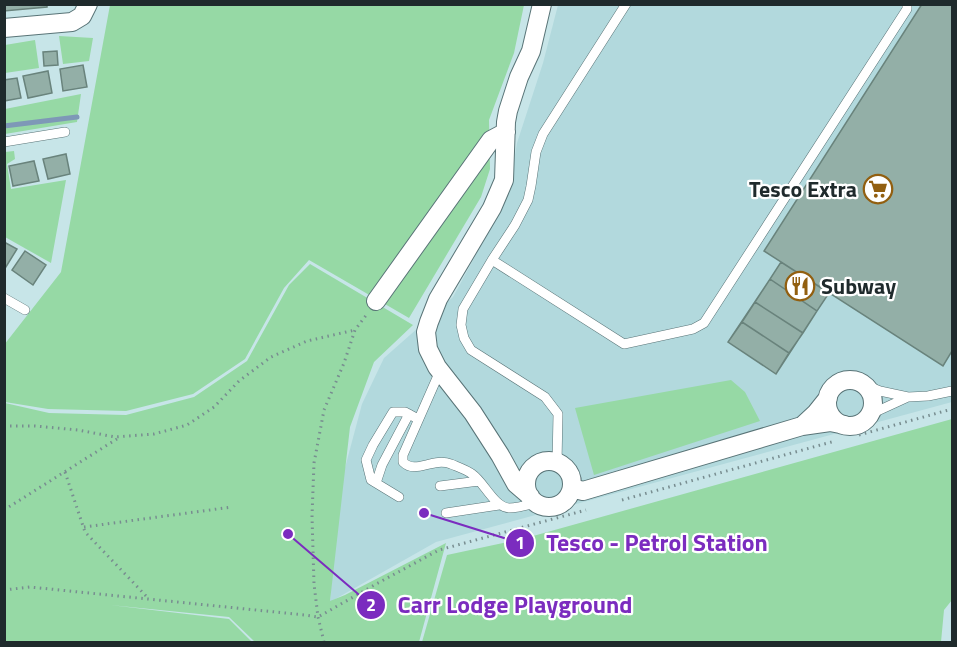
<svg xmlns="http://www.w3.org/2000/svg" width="957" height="647" viewBox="0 0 957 647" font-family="'Titillium Web',sans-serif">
<rect width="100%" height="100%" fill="#c7e5e8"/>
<path fill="#b2d9dd" d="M558 5H952V402L436 542 330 602 338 494 362 404 384 358 453 297 508 196 517 143 543 63Z"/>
<path fill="#96d9a5" d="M110 5H524L514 53 489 120 490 169 481 197 409 318 309 260 284 288 245 359 193 394 126 411 48 409 5 402 4 345 61 272Z
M59 36 93 38 89 61 63 64Z
M35 40 39 68 5 73V45Z
M81 94 77 122 5 134V109Z
M14 151 15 159 7 164 11 189 66 180 51 263 5 237V152Z
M310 264 413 325 374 362 350 427 330 601 345 595 446 543 419 642H255L229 617 110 605 229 619 252 642H5V403L49 413 126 415 194 397 247 361 289 285Z
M731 380 745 392 760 421 594 475 575 408Z
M952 419V600L944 610 941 642H422L447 555 526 538Z"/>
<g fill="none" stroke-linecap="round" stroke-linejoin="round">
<path stroke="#7e98b7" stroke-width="5" d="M4 126 77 117"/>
</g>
<path fill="#93afa7" stroke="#69837c" stroke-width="1.5" d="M4 4H47V7L4 11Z
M922 4H952V351L943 366 764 251Z
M57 51 58 65 44 66 43 52Z
M83 65 87 87 63 91 60 69Z
M48 71 52 93 28 98 23 76Z
M17 78 21 98 4 101V80Z
M66 154 70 174 48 179 43 159Z
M34 161 39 181 13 186 9 166Z
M4 242 17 249 4 270Z
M25 251 46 265 33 285 12 270Z
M781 262 829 293 817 311 770 279Z
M770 279 817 311 776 374 728 342Z
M770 279 817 311 803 333 755 302Z
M755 302 803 333 789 353 742 322Z
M742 322 789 353 776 374 728 342Z"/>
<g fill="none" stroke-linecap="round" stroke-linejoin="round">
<g stroke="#597477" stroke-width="10">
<path id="service" d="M4 142 65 132
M492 260 624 344 693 329 704 323 907 9V4
M4 298 25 310
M440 371 403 455V462C416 475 432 457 451 464 458 467 467 470 472 474 484 482 494 507 509 508 518 508 528 505 536 503
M865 385 880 391 908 397 871 414
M908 397 928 396 952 391
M557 463 558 414 545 397 471 350 464 338 461 325 463 309 492 260 515 225 528 200 531 186 536 152 543 134 626 4
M376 483 382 465 409 414
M440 486 479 481
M399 497 371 480 366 460 373 445 393 412H405L418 419
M446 513 499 505"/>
</g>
<g stroke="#597477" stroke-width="20">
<path id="minor" d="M4 28 72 22 82 16 88 4
M376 301 491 140 506 132
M827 403a23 23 0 1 1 46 0a23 23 0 1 1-46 0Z
M828 398 816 413 802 426 830 422 845 425
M526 484a23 23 0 1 1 46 0a23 23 0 1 1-46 0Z
M572 488 583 491 802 426
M530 496 516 484 500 455 473 413 437 367 428 349 426 332 429 322 438 299 492 208 504 180 506 122 508 111 519 77 531 51 542 4"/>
</g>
<path stroke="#788d90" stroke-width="3" stroke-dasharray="1.5 4.5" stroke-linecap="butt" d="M4 426H35L78 430 115 437 154 434 187 425 214 407 239 381 271 357 307 341 355 330
M859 435 952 409
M65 472 85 532 148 598
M622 500 835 441
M4 510 120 437
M84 527 232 507
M4 590 30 587 305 615 318 617 378 583 439 550 586 510
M324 642 318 617 314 584 312 516 314 463 324 410 344 363 355 330 367 314"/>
<use href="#service" stroke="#fff" stroke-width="9"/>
<use href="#minor" stroke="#fff" stroke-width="18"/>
</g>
<defs>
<g id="supermarket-ring" transform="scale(1.5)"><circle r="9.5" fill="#fff" stroke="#925f10" stroke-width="1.5"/><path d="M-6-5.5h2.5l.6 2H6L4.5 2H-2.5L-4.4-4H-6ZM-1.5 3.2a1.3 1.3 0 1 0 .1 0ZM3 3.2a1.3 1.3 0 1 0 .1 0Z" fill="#925f10"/></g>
<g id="restaurant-ring" transform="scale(1.5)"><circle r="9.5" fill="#fff" stroke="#925f10" stroke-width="1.5"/><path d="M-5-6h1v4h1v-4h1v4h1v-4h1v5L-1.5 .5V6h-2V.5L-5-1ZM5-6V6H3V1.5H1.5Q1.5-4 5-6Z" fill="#925f10"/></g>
</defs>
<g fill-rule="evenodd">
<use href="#supermarket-ring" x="878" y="189"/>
<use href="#restaurant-ring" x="800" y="286"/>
</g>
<g text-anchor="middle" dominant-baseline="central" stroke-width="4.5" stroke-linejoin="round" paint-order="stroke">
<g font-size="22" font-weight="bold" fill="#1f2a2c" stroke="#fff" text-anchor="end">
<text x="857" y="189">Tesco Extra</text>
<text x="821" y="286" text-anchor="start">Subway</text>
</g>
</g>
<path fill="none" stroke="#7b2cbf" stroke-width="2" d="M424 513L520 543M288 534L371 605"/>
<g fill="#7b2cbf" stroke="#fff" stroke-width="2">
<circle cx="424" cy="513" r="6"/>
<circle cx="288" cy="534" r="6"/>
<circle cx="520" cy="543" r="15"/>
<circle cx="371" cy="605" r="15"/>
</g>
<g font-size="18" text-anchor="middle" font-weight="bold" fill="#fff">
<text x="520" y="549">1</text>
<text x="371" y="611">2</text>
</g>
<g font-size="24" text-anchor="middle" font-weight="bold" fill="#7b2cbf" stroke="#fff" stroke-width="4.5" stroke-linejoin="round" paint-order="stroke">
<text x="657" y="551">Tesco - Petrol Station</text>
<text x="515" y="613">Carr Lodge Playground</text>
</g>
<rect width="957" height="647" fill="none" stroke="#1f2a2c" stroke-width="12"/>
</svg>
